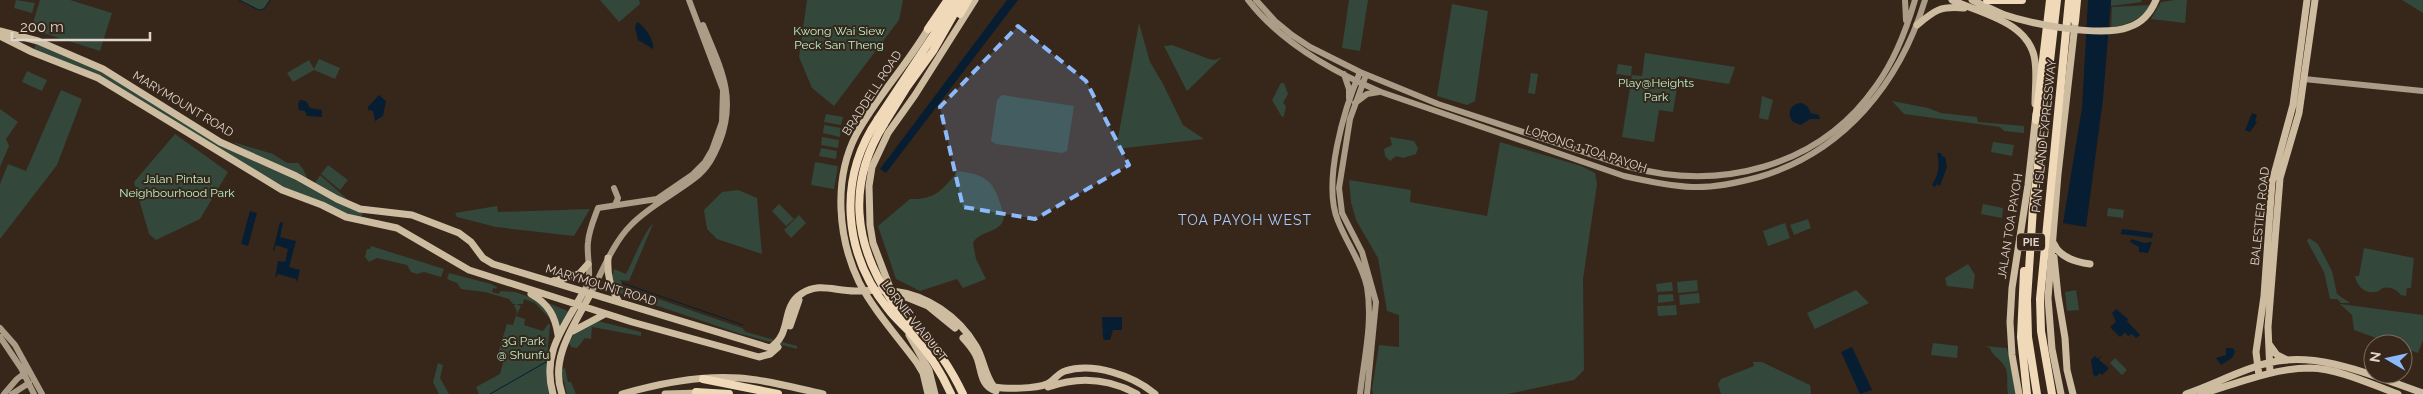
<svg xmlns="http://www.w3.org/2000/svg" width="2423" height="394" viewBox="0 0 2423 394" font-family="Raleway,sans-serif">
<rect width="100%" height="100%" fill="#37271a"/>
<path fill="#33473a" d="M16 0 35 3 32 13 14 8Z
M40 0H70L112 13 100 51 31 29Z
M239 0H270L264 9 259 10Z
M600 0H639L640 4 619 22Z
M807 0H903L899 20 834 106 812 88 799 57Z
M1349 0H1368L1360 51 1342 48Z
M2111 0H2141L2142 2 2111 6Z
M2175 0H2187L2185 23 2151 19 2161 2Z
M2402 0H2423V13Z
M1452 4 1488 11 1475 101 1467 105 1437 96Z
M2151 5C2140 20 2129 24 2111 28L2112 7Z
M1139 23 1150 62 1163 84 1183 125 1204 139 1116 149Z
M38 41 92 65 220 142 257 156 233 142 273 154 287 163H298L303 169 308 180 315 183 320 175 363 213 360 220 282 190 98 78 32 52Z
M1172 45 1209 59 1215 60 1222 57 1187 91 1164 46Z
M1645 53 1735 67 1729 84 1679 76 1673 112 1659 110 1654 142 1622 137 1632 75 1642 76Z
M319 59 340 68 335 79 314 70 293 82 287 73 309 60 314 69Z
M1618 64 1632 66 1631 76 1616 74Z
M27 71 47 80 42 91 22 82Z
M1531 73 1538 74 1535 94 1528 93Z
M1281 83H1284L1288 94 1283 103 1286 106 1284 116 1282 117 1272 100Z
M61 90 82 99 57 165 0 239V184L8 164 26 171Z
M1002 95 1074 106 1067 151 1062 153 996 144 991 141 997 100Z
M1762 96 1773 100 1768 120 1759 118Z
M1892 101 1928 108 1941 113 1977 117 1978 122 2024 126V133L2004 131 2000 127 1904 114Z
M0 109 18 122 6 139 9 146 0 167Z
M826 114 843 117 841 125 824 122Z
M824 125 841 128 840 137 823 133Z
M175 134 228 172 200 219 156 240 149 234 134 182Z
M822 137 839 140 838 148 821 145Z
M1390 137 1414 141 1418 148 1416 154 1403 158 1396 156 1390 161 1385 156 1384 149 1392 145Z
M1500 142 1581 166 1595 173 1597 184 1583 279 1584 370 1574 380 1508 394H1373L1372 389 1379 345 1399 347V315L1387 311 1378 258 1356 220 1351 202 1349 180 1411 190 1410 202 1487 216Z
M1993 142 2014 145 2012 156 1991 152Z
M821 148 837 151 836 159 819 156Z
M815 162 838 166 834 189 811 185Z
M328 165 348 180 340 190 321 174Z
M958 171C985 175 993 179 1001 206 1002 211 1005 217 1003 221 998 233 979 231 973 243L976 259 986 279 963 288 957 279 920 291 896 279 878 226 910 199C936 200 943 189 958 171Z
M738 190 757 198 762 254 717 239 707 229 704 210 722 192Z
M779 204 794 219 786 226 772 211Z
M1983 204 2003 208 2002 218 1981 214Z
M497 206 498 212 590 209 574 236 496 227 457 217 455 213Z
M2108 208 2124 210 2123 218 2107 216Z
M799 215 806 223 791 238 784 230Z
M1808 219 1811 228 1794 235 1790 225Z
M1785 223 1790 238 1768 246 1763 231Z
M653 224 629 281 620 280 624 287 742 328 746 332 797 346V349L741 334 616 292 612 278 614 269 626 274C632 263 646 228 653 224Z
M2309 238 2318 244 2332 271 2337 294 2350 303H2341L2337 299H2330L2324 272 2307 241Z
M371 246 444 269 441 277 424 272 417 274 411 272 407 265 377 258 369 262 365 257 367 249H370Z
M2364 248 2414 258 2411 288H2407L2406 296 2401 295C2397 290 2390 286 2383 288 2380 289 2379 292 2376 292 2364 294 2357 286 2355 276H2359Z
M1968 264 1975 275 1973 289 1947 286 1945 278Z
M449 273 491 284 497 287 496 289 493 288 492 292 499 294 500 291 515 292 536 299 552 317 549 318 535 303 524 299 523 304H513L509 299 485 292 461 289 457 283 447 279Z
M1697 280 1698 291 1678 293 1677 282Z
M1672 282 1673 291 1657 292 1656 284Z
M1856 290 1869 303 1815 329 1807 313Z
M2076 290 2079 310 2067 311 2065 292Z
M1699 293 1700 303 1680 305 1679 295Z
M1673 294 1674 301 1658 303V295Z
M548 303 568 311 560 327 553 308Z
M516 304 521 306 516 316 525 319 524 325 543 331 548 324H550L547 358H549L550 394H479L476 387 500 374 503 363 498 353 507 324 513 325 517 312 514 305Z
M2340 304 2423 315V340L2418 353 2403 348V344H2393L2354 330 2352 315Z
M1676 305 1677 315 1658 316 1657 306Z
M598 321 641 332V336L592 327 591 339 585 338 577 348 571 347 569 342 576 332Z
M1933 343 1958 346 1957 358 1931 355Z
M1985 346 2007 348 2016 394H2008C2006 385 2009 375 2005 367 2001 359 1992 356 1990 348Z
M2115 358 2127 370 2122 375 2110 363Z
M1753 362H1762L1810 385 1811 394H1721L1718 384 1721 379 1754 366Z
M438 363 443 365 440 378 449 394H439L433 382Z
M565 368 568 382H571L576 394H567L561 370Z"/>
<path fill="#061d32" d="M1007 0H1018L886 173 880 169Z
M2088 0H2111L2103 99 2086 227 2063 223 2082 108Z
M637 22C645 26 655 41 653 49L638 40 635 27Z
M379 95 386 101 383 116 375 121 373 111 368 110V107Z
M300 100 306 101 310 108 322 110V117L307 116 305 111 299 110 298 104Z
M1802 103 1807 106 1811 113 1819 115 1820 119H1810L1801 125 1793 122C1786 113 1791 103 1802 103Z
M2252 113 2257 115 2255 121 2257 122 2250 132 2245 130Z
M1937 153H1941L1942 156 1945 157 1947 167 1940 186 1937 184 1935 187 1932 185C1939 174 1940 166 1937 153Z
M250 211 257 213 248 246 241 244Z
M280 222 283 223 280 237 296 241 289 267 300 270 297 282 296 279 278 274 275 278 278 261 285 262 288 249 276 245 274 251H273Z
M2122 229 2153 233 2152 238 2121 234Z
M2131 239 2145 243 2152 242 2148 253 2139 252V247L2130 242Z
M2116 309 2128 319 2127 321 2140 335 2136 338 2132 334 2128 336 2125 332 2120 337 2110 327 2116 322 2112 313Z
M1102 317H1122V330H1113L1110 340H1104L1103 337Z
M1852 347 1872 390 1860 394 1841 352Z
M2226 348H2233L2235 352 2232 358 2221 365 2216 358 2226 355Z
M2102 355 2099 360 2109 368 2102 375 2100 373 2096 377 2093 374 2091 360 2095 356 2098 359Z"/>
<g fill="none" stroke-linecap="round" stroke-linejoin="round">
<path stroke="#061d32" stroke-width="1" d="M239 0 259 10 264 9 270 0
M622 283 743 325
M490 394 546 362"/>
<path stroke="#aa9c87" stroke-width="6" d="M1248 0C1281 43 1331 71 1381 92L1624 176C1646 181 1669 186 1692 187 1714 188 1737 183 1759 177 1844 152 1900 83 1925 0
M1256 0 1275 21 1292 35 1310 47 1360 72 1438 104 1626 166C1719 192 1819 168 1876 86 1895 60 1906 31 1915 0
M1905 0 1906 20
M1360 72C1344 109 1322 183 1338 221 1347 244 1362 263 1367 287 1373 322 1364 359 1360 394
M1344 74 1349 89V98
M1366 75 1350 119 1339 188 1342 213 1362 252 1376 302 1367 394
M2304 79 2423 91
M1355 103 1367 94 1379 92
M614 188 618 198 615 205
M584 291C594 276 586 259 588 242 589 230 594 219 598 208L657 199 692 175 705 162 712 150 722 122 723 90 689 0
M591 293C603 270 613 243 631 225 649 206 675 194 695 178 708 168 714 156 720 141 737 96 720 67 703 25
M0 328 15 345 42 394
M0 337 21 368 34 394
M4 394 17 379 26 372
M12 394 29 383"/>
<path stroke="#cebca1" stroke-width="7" d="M1952 0C1982 14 2030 22 2035 61 2037 75 2035 90 2035 104
M1972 0 2002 14
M1917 25C1935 10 1940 6 1964 8
M0 31 38 41 103 69 220 142 296 176 337 199 360 209 412 215 459 233 471 242 483 258 493 264 770 348C793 333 780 308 801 294 819 282 834 291 855 291 867 291 881 289 893 291 927 295 958 316 976 346 984 359 984 374 994 387 1006 389 1035 389 1047 384 1054 381 1058 373 1065 371 1094 362 1134 376 1155 394
M0 36 32 52 98 78 282 190 322 205 346 217 397 228 469 270 632 322 759 357 770 354 778 347
M2054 244C2060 258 2076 262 2090 264
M2054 257 2058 296 2065 338 2067 370 2073 394
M608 258C607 275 610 287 619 302
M553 281 579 274 588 264
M892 293 873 243 870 225 869 186 872 167 888 133 915 95 975 0
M531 294C549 304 555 316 558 335
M906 297 928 306 955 328
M790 326 799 300
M573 331 605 314
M909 335 929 370 935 394
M963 338C969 345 974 350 977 358 982 371 980 386 996 391
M2269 344 2277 355 2287 360
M2270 373 2268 327 2280 178 2299 113 2315 0
M2259 376 2256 352 2264 296 2272 182 2293 105 2307 0
M1048 387C1079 376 1108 378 1137 394
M553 394C541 352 565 326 584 291
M562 394C549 358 575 324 591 293
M622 394C660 383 700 375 740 378 768 380 795 388 823 394
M665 394 701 393
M928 394 923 373 917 363C898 337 874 311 859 282 838 238 833 180 856 135 877 96 909 63 931 24
M2019 394 2012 355 2010 322 2012 288 2028 185 2036 114
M2061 394 2052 349 2048 298 2058 174 2075 24
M2186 394C2213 385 2242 369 2268 363 2318 350 2376 377 2423 393
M2201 394C2236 384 2273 368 2310 368 2340 369 2370 384 2398 394"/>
<path stroke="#efd9b8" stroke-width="8" d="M1987 0H2022
M960 14 968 0
M2075 21 2077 0
M928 29 947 1
M878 119 935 33 953 0
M2036 120 2050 0
M884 124 907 87 933 51 962 0
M2024 271 2021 337 2027 394
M703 379 778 394
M696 392 729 394
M2037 394 2028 337 2027 300 2033 208 2057 0
M2052 394 2041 331 2040 299 2069 0"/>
<path stroke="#cebca1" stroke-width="7" d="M2002 14C2031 24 2101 38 2129 27 2142 23 2151 12 2156 0"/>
<path stroke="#efd9b8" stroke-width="8" d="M878 119C837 179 843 253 888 309 896 320 906 327 914 337 929 353 942 374 951 394
M884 124C847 183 853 244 892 301 900 313 911 322 921 332 939 350 952 371 963 394"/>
</g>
<path fill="#8cb9fc" fill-opacity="0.2" stroke="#8cb9fc" stroke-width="4" stroke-dasharray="10 6" stroke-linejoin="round" d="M1018 26 1086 81 1129 165 1035 219 963 207 940 107Z"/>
<g text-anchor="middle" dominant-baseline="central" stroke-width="4" stroke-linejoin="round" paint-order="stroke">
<rect fill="#37271a" stroke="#ada197" stroke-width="1" x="2017" y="233.5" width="28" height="17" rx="4"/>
<g font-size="11" font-weight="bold" fill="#dfd5cc">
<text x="2031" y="242">PIE</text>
</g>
<g font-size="12" fill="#b8f3cc" stroke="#37271a">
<text x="839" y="31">Kwong Wai Siew<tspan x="839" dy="14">Peck San Theng</tspan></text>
<text x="1656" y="83">Play@Heights<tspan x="1656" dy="14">Park</tspan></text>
<text x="177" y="179">Jalan Pintau<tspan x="177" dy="14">Neighbourhood Park</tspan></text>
<text x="523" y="341">3G Park<tspan x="523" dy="14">@ Shunfu</tspan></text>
</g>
<g font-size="12" fill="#dfd5cc" stroke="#37271a">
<text transform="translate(872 93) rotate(-57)">BRADDELL ROAD</text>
<text transform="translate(183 104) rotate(31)">MARYMOUNT ROAD</text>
<text transform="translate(2044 136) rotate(-84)">PAN-ISLAND EXPRESSWAY</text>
<text transform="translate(1586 149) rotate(18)">LORONG 1 TOA PAYOH</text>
<text transform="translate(2260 216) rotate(-84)">BALESTIER ROAD</text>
<text transform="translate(2010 226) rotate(-81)">JALAN TOA PAYOH</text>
<text transform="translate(601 285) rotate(17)">MARYMOUNT ROAD</text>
<text transform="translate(914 321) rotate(52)">LORNIE VIADUCT</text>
</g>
<g font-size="14" letter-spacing="1" fill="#a9cbfd" stroke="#37271a">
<text x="1245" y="220">TOA PAYOH WEST</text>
</g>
</g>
<g transform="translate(2388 359) rotate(279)"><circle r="24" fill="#37271a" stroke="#7a6d61"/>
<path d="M0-4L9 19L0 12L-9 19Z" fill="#8cb9fc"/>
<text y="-8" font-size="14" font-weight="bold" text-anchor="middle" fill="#dfd5cc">N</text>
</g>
<path d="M12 32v8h138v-8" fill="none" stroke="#dfd5cc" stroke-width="2.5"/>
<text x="20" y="32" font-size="15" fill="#dfd5cc" stroke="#37271a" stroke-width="4" paint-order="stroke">200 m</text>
</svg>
